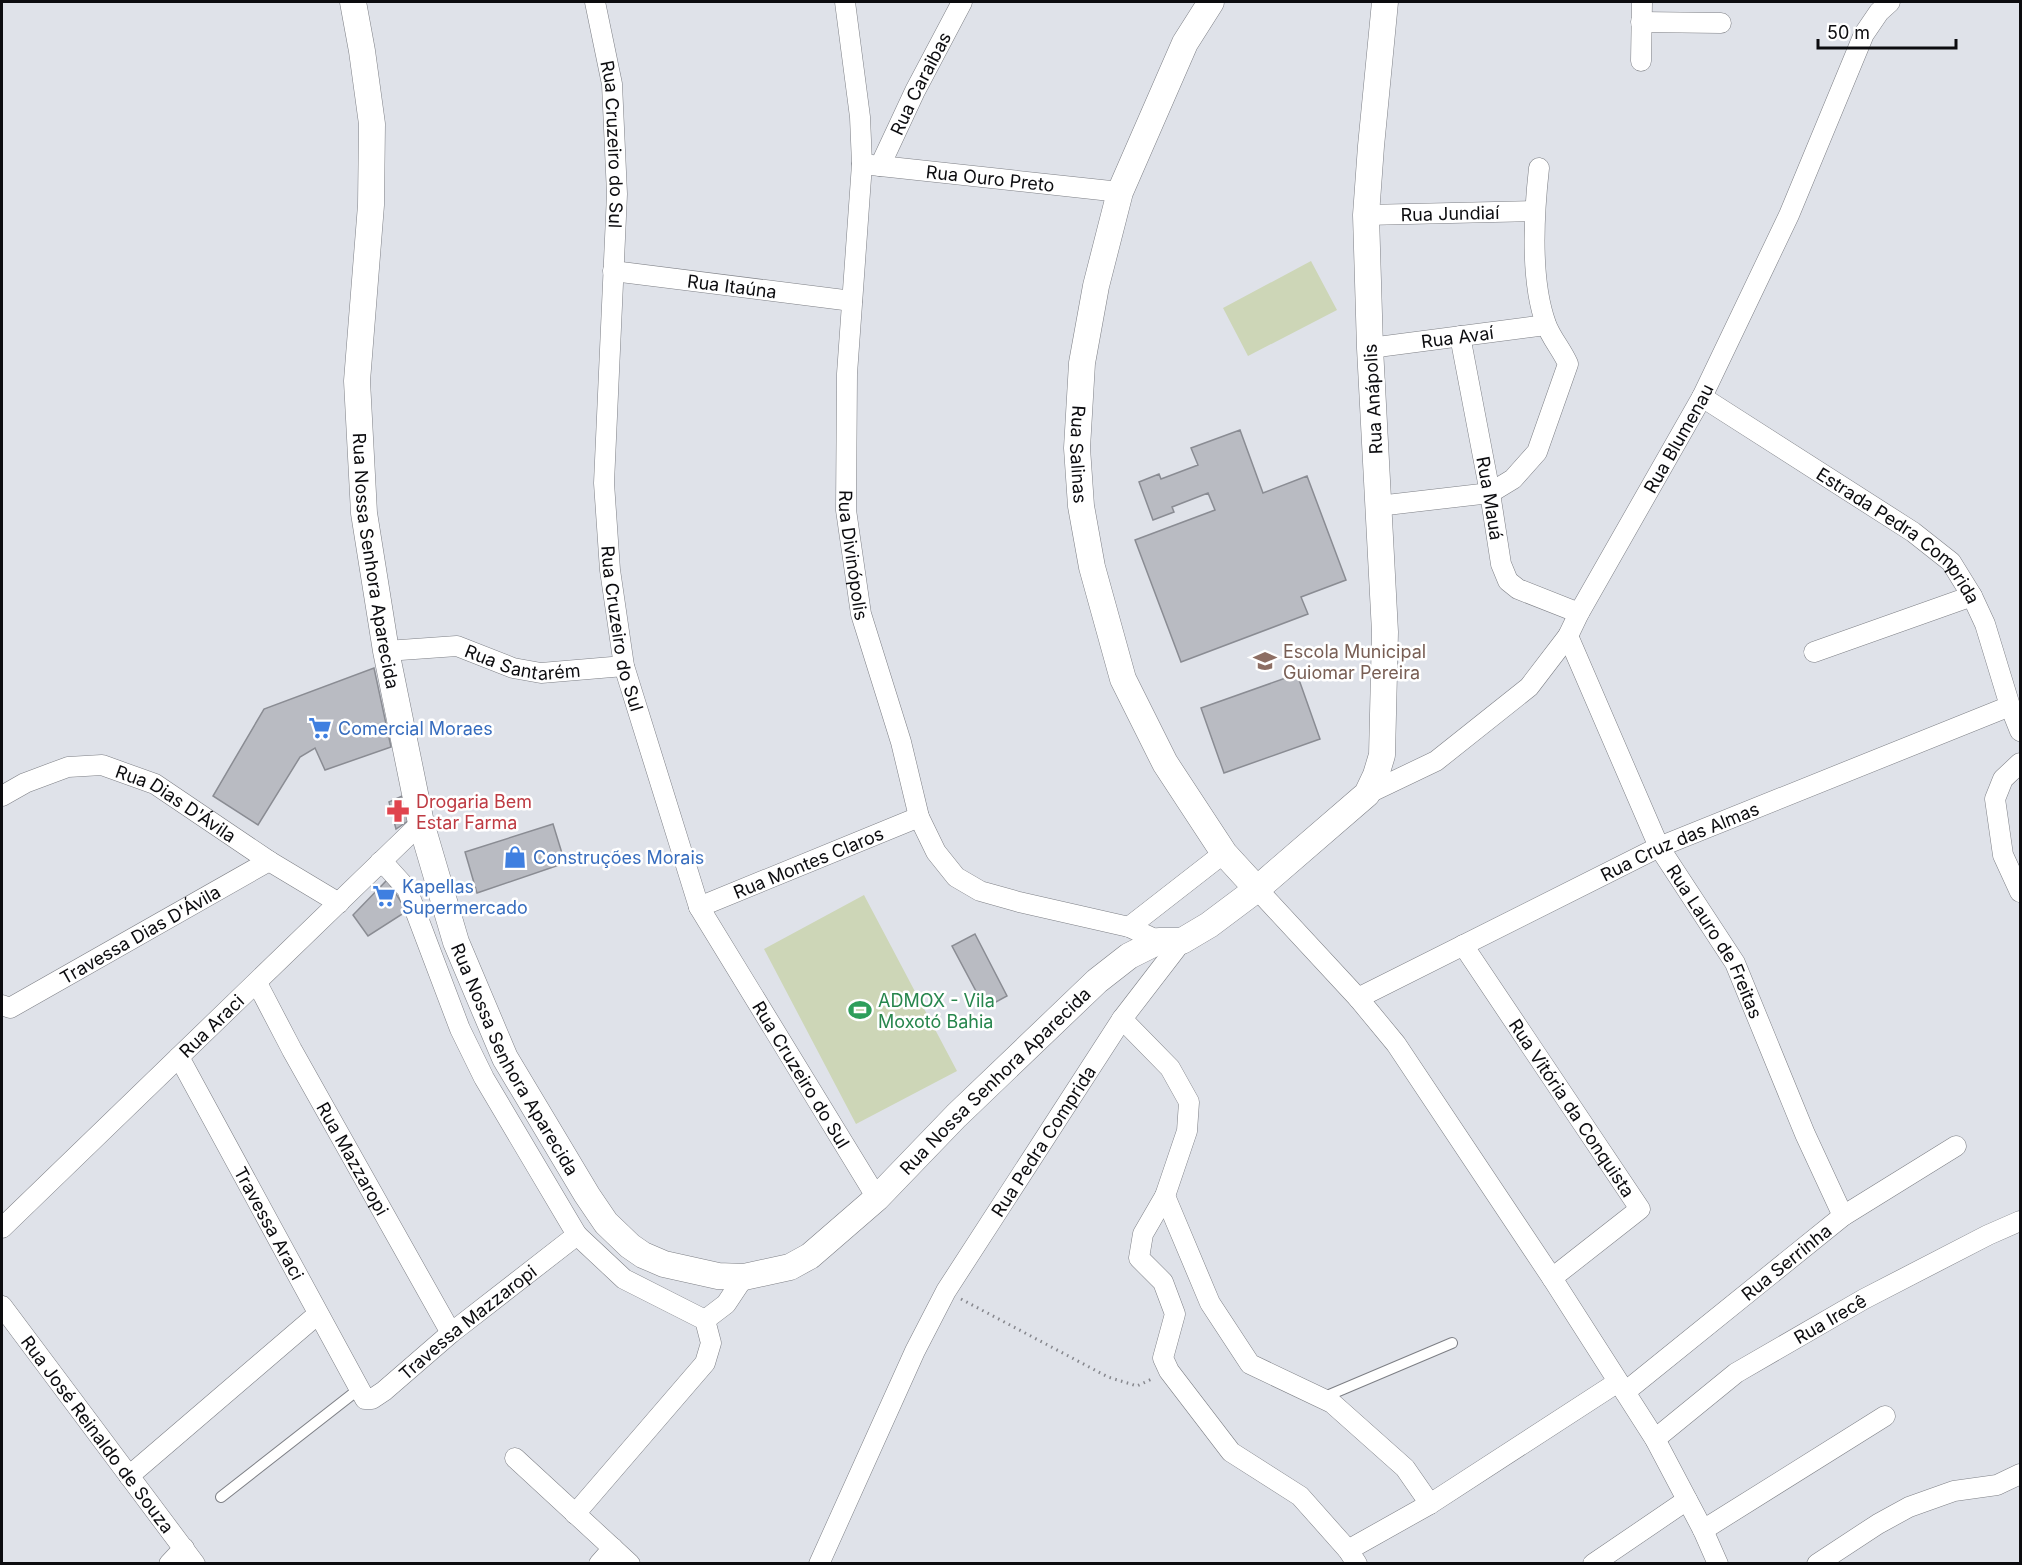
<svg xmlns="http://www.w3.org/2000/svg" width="2022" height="1565" viewBox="0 0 2022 1565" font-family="Inter,sans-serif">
<rect width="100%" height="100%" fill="#dfe2e9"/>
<path fill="#cdd6b7" d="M1311 261 1337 310 1248 356 1223 308Z
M864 895 957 1071 856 1124 764 949Z"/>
<path fill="#b9bbc2" stroke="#8a8c93" stroke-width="1.5" d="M1240 430 1263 493 1307 476 1346 580 1301 597 1308 614 1181 662 1135 540 1215 510 1208 493 1172 507 1174 512 1153 520 1139 482 1159 474 1161 479 1198 465 1191 448Z
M374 668 391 747 325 770 315 748 300 757 258 825 213 796 264 709Z
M1297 674 1320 739 1224 773 1201 708Z
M402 796 408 821 396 829 389 802Z
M553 824 565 863 477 893 465 852Z
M387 880 407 911 368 936 353 915Z
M975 934 1007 996 985 1008 952 946Z"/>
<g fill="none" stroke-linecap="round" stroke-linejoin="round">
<g stroke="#7d7f85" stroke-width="12">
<path id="service" d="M1322 1398 1452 1343
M221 1497 359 1389"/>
</g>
<g stroke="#7d7f85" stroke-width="21">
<g id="minor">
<path id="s1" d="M595 2 612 84 617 194 604 483 610 570 624 666 699 907 877 1198"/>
<path id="s2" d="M845 2 860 117 862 164 847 374 846 510 861 614 901 742 919 817 936 852 956 877 980 891 1019 902 1129 927 1159 941"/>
<path d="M1641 22 1721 23"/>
<path d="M1641 61 1642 2"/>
<path id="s3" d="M862 164 1120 192"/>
<path id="s4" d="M880 166 915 91 962 2"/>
<path id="s5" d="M1366 215 1534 211"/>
<path id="s6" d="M613 271 852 301"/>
<path id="s7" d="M1460 336 1490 493 1501 564 1508 581 1518 589 1579 613"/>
<path id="s8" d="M1370 348 1546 325"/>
<path id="s9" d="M1702 397 1913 532 1951 562 1972 596 1985 624 2010 706 2020 731"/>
<path d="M1378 506 1490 493 1513 479 1537 452 1568 364C1562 350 1551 338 1546 324 1530 280 1534 213 1539 168"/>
<path id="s10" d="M1568 636 1659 847 1735 963 1805 1134 1843 1216"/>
<path id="s11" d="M386 651 457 646 513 668 541 673 624 666"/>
<path d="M1814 652 1972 596"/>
<path d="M2020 763 2003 779 1995 799 2003 855 2020 892"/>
<path id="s12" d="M1367 794 1436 761 1529 687 1568 636 1579 613 1702 397 1789 215 1864 34 1879 12 1890 2"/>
<path id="s13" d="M2 796 25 783 68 767 102 765 155 784 269 861 339 903"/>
<path d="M380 862 389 869 407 889 460 1029 484 1078 577 1235 624 1279 705 1320 711 1343 705 1363 575 1514"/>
<path d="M1257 889 1358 998 1396 1044 1552 1278 1655 1439 1703 1530 1718 1564"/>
<path id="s14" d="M699 907 919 817"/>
<path d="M1129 927 1224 853"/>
<path id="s15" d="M1463 945 1640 1209 1552 1278"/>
<path id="s16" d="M257 983 292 1050 451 1333"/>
<path id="s17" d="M1358 998 1659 847 2010 706"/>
<path id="s18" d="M2 1005 10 1008 269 861"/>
<path d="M1122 1019 1170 1068 1189 1102 1187 1131 1165 1196 1143 1234 1139 1258 1163 1282 1175 1314 1163 1358 1169 1371 1231 1452 1300 1496 1348 1550 1357 1564"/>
<path id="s19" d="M179 1057 365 1399H372L384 1391 451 1333 577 1235"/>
<path d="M1165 1196 1210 1303 1250 1364 1332 1403 1405 1468 1430 1504"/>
<path id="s20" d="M2 1228 421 823"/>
<path id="s21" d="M2 1306 195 1564"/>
<path d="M705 1320 726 1304 744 1277"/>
<path id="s22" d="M1625 1392 1843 1216 1956 1146"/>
<path id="s23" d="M1655 1439 1736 1373 1864 1299 1988 1235 2020 1221"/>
<path d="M515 1458 630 1564"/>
<path d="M129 1476 318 1314"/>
<path d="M1703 1530 1885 1416"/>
<path d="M1348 1550 1430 1504 1618 1382"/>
<path d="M169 1564 184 1548"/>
<path d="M599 1564 613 1548"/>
<path id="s24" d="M819 1564 915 1351 946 1291 1122 1019 1182 941"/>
<path d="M1593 1564 1687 1500"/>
<path d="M1817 1564 1878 1524 1909 1507 1954 1491 1997 1485 2020 1474"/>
</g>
</g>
<g stroke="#7d7f85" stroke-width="27">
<g id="tertiary">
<path id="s25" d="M353 2 362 51 372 124 371 205 357 381 364 513 386 651 421 823 456 942 505 1058 587 1195 606 1223 630 1246 643 1255 664 1264 718 1276 744 1277 790 1267 810 1256 877 1198 956 1116 1097 981 1129 956 1159 941H1182L1209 925 1257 889 1367 794 1376 775 1382 755 1385 632 1370 348 1366 215 1371 146 1385 2"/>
<path id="s26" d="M1211 2 1185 43 1120 192 1096 286 1082 363 1077 448 1081 506 1092 567 1123 679 1165 763 1224 853 1257 889"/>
</g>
</g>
<path stroke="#86878d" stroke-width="3" stroke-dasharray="1.5 4.5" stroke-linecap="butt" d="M961 1299 1108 1377 1137 1386 1154 1378"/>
<use href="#service" stroke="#fff" stroke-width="10"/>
<use href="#minor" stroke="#fff" stroke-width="20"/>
<use href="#tertiary" stroke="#fff" stroke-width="26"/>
</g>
<defs>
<g id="school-bare" transform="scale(1.8)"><path d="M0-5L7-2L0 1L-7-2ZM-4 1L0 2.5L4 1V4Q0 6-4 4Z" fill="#8d6e63" stroke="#fff" stroke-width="2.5" paint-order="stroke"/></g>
<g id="supermarket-bare" transform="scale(1.8)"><path d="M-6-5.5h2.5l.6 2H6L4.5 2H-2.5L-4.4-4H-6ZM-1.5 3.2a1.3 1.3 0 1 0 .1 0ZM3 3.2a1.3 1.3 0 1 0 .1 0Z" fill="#3f7fe0" stroke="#fff" stroke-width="2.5" paint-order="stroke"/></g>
<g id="pharmacy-bare" transform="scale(1.8)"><path d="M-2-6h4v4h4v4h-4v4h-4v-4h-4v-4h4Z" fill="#e0444e" stroke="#fff" stroke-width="2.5" paint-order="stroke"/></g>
<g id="shop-bare" transform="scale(1.8)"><path d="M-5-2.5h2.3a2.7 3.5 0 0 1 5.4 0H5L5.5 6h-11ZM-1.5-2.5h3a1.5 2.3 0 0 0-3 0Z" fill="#3f7fe0" stroke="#fff" stroke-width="2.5" paint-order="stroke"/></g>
<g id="stadium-bare" transform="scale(1.8)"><path d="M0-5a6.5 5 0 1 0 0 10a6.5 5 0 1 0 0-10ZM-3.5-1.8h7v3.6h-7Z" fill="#2e9e5b" stroke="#fff" stroke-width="2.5" paint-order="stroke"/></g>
</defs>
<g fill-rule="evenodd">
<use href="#school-bare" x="1265" y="661"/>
<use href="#supermarket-bare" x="320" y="728"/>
<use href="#pharmacy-bare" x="398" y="811"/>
<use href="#shop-bare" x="515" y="857"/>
<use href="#supermarket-bare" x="384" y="896"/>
<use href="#stadium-bare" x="860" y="1010"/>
</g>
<g text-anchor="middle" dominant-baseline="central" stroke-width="5" stroke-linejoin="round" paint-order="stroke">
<g font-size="18" fill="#0c0c0f" stroke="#fff">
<text stroke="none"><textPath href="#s4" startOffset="92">Rua Caraibas</textPath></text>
<text stroke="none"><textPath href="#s1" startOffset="144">Rua Cruzeiro do Sul</textPath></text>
<text stroke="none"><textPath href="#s3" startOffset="129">Rua Ouro Preto</textPath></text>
<text stroke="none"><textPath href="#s5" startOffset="84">Rua Jundiaí</textPath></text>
<text stroke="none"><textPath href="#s6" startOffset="120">Rua Itaúna</textPath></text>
<text stroke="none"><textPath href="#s8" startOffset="88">Rua Avaí</textPath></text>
<text transform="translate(1373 399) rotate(-93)">Rua Anápolis</text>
<text stroke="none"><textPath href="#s12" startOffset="486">Rua Blumenau</textPath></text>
<text stroke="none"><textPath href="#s26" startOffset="478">Rua Salinas</textPath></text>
<text stroke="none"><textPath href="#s7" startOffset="165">Rua Mauá</textPath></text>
<text stroke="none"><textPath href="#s9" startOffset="242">Estrada Pedra Comprida</textPath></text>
<text stroke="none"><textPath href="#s2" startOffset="555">Rua Divinópolis</textPath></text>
<text stroke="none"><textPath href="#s25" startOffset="562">Rua Nossa Senhora Aparecida</textPath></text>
<text stroke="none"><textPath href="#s1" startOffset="630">Rua Cruzeiro do Sul</textPath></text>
<text stroke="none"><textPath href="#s11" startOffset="140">Rua Santarém</textPath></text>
<text stroke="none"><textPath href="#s13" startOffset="190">Rua Dias D'Ávila</textPath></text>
<text stroke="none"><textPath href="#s17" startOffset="358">Rua Cruz das Almas</textPath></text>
<text stroke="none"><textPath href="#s14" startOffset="118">Rua Montes Claros</textPath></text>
<text stroke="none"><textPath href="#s18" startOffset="158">Travessa Dias D'Ávila</textPath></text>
<text stroke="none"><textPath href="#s10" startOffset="340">Rua Lauro de Freitas</textPath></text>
<text stroke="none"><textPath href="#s20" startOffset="291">Rua Araci</textPath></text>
<text stroke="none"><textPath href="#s25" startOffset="1084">Rua Nossa Senhora Aparecida</textPath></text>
<text stroke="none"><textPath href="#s1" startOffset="1116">Rua Cruzeiro do Sul</textPath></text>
<text stroke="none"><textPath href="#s25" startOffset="1750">Rua Nossa Senhora Aparecida</textPath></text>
<text stroke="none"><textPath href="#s15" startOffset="196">Rua Vitória da Conquista</textPath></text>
<text stroke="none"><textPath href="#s24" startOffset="480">Rua Pedra Comprida</textPath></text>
<text stroke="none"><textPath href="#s16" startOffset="200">Rua Mazzaropi</textPath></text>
<text stroke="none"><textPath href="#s19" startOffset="189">Travessa Araci</textPath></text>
<text stroke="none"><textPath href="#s22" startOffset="207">Rua Serrinha</textPath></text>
<text stroke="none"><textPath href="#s23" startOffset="213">Rua Irecê</textPath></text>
<text stroke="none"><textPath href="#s19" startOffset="519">Travessa Mazzaropi</textPath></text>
<text stroke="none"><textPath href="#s21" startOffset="160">Rua José Reinaldo de Souza</textPath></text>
</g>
<g font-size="18" fill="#785e54" stroke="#fff" text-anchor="start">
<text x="1283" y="651">Escola Municipal<tspan x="1283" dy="21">Guiomar Pereira</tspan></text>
</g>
<g font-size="18" fill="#366cbe" stroke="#fff" text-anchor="start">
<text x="338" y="728">Comercial Moraes</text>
<text x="533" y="857">Construções Morais</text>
<text x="402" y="886">Kapellas<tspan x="402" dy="21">Supermercado</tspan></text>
</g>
<g font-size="18" fill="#be3a42" stroke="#fff" text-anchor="start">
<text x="416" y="801">Drogaria Bem<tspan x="416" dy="21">Estar Farma</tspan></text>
</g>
<g font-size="18" fill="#27864d" stroke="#fff" text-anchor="start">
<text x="878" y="1000">ADMOX - Vila<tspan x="878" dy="21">Moxotó Bahia</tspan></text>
</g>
</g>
<rect width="2022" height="1565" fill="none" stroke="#0c0c0f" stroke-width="6"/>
<path d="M1818 39v9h138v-9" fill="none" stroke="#0c0c0f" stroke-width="3"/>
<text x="1827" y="39" font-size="18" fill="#0c0c0f" stroke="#ffffff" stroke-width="4.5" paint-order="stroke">50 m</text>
</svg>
